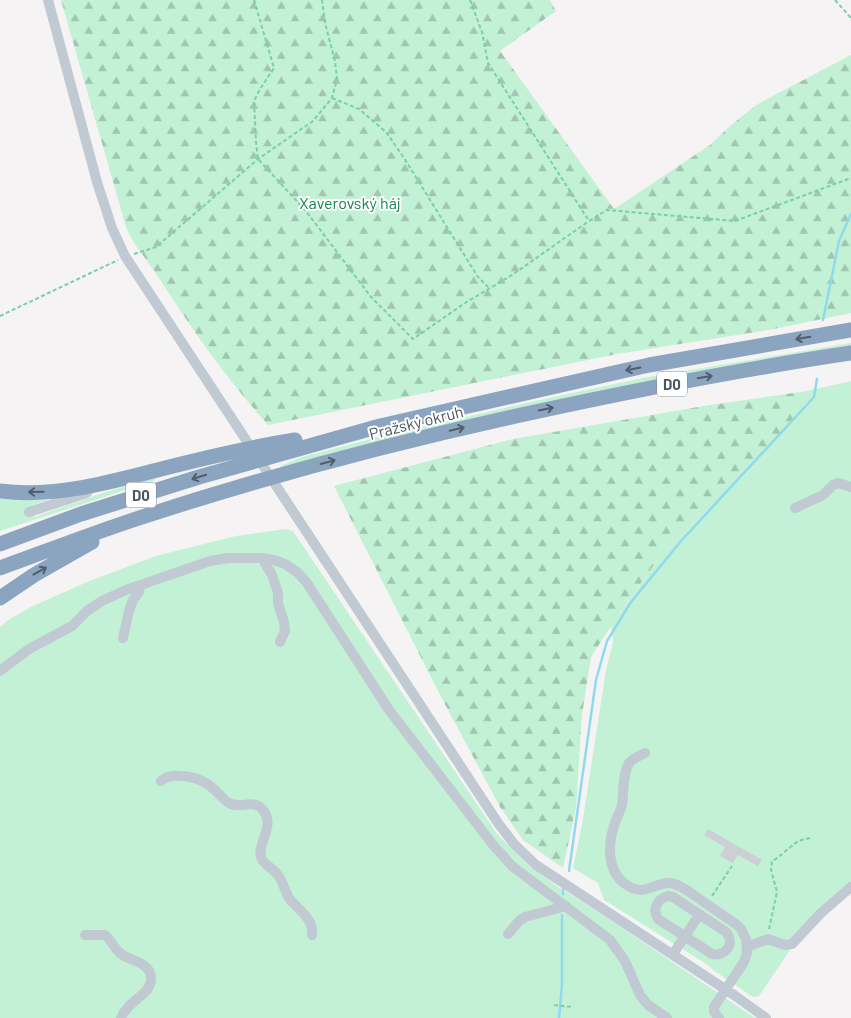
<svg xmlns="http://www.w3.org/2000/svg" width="851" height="1018" viewBox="0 0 851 1018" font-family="Barlow,sans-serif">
<defs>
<pattern id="forest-firs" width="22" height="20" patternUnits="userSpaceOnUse" patternTransform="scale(1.25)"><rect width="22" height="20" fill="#c3f1d5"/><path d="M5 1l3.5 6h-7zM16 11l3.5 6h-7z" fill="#a0c6b0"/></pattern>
</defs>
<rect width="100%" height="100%" fill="#f5f3f3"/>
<path fill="#c3f1d5" d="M851 343V348L281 469 280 466 302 457 371 439 544 399 643 378Z
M851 381V890L790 950 759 996 753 997 713 970 708 965 604 900 598 883 573 868 583 819 606 670 613 642 611 625 662 554 737 482 775 449 799 411 807 391Z
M155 478 156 480 0 531V499L48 500 30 506 34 517 106 492Z
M286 529 293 531 497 834 527 864 555 885 606 917 755 1018H0V627L8 620 31 607 87 582 156 556 236 536Z"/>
<path fill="url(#forest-firs)" d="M61 0H550L556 11 500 51 614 209 710 145 730 126 756 105 851 55V313L769 330 617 354 268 425C226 378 191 328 157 275 147 259 133 245 126 227Z
M807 391 799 411 775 449 737 482 662 554 622 609 591 657 582 715 576 808 563 868 523 840 500 807 439 693 334 486 513 439 698 407Z"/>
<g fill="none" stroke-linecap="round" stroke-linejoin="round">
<path stroke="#90daee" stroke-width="2.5" d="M823 320 839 241 851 214
M569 871 596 680 607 641 631 602 681 541 814 397 817 379
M563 894V889
M559 1018 562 984V915"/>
</g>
<path fill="#cdcfd5" d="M708 829 762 860 758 866 738 855 733 863 720 856 725 847 704 835Z"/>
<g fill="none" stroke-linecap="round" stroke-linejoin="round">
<path stroke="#7ad0a6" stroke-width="2" stroke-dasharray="4 2.5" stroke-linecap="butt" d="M254 0 274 68 260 89 254 101 256 142 258 159 306 211 371 297 413 339 465 303 512 275 589 221
M470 0 482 32 488 63 589 221 607 210 735 221 851 178
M835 0 851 18
M332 98 359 109 386 132 404 158 478 277 490 289
M134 254 156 247 258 159 313 121 332 98 337 79 335 61 325 23 322 0
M0 316 118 260
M712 896 732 866
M769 929 777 892 771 870 772 862 798 841 810 838
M554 1005 572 1007"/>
<path stroke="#c1cad2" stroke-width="10" d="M48 0 97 182 112 228 125 256 498 823 514 844 536 865 734 995 766 1018
M795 508 823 495 833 485 838 483 851 487
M29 512 87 493
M262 558 272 575 278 593V603L284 622 285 631 280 642
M123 638 129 611 133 600 139 592 140 585
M0 671 29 649 72 626 87 611 102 601 126 590 210 561 228 558H262L274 560 285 564 297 572 307 583 389 710 494 846 512 866 610 940 625 961 640 995 648 1005 667 1018
M645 753C639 756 633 758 629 763 622 775 624 792 622 805 620 812 616 819 614 826 608 844 607 870 624 883 645 899 652 882 671 883 676 884 681 887 685 889L737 925 741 929 746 939 747 953 744 962 714 1007V1012L719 1018
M161 781C167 776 172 775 179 776 196 776 208 782 219 794 223 798 226 802 231 804 242 808 255 799 263 810 277 827 253 847 263 861 267 866 273 869 277 874 283 880 284 890 289 898 298 910 314 918 312 935
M668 896 673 897 726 932C736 944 725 957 712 954L658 919C652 909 657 899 668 896Z
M508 934 519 921 525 917 566 906
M85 935H105C111 940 114 948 120 953 130 962 151 961 151 979 151 983 149 987 147 990 139 999 126 1005 121 1018
M747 947 768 939 785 945 792 944 821 913 851 887
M673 954 699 915"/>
<path stroke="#8ba5c1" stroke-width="15" d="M0 491C57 498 110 482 165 468 208 457 251 447 295 440
M0 544 81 514 199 477 380 426 649 365 851 330
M0 568C44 552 88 535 133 520 263 477 396 442 530 413 636 390 743 369 851 353
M0 598 34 575 92 542"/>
</g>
<defs><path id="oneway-shaft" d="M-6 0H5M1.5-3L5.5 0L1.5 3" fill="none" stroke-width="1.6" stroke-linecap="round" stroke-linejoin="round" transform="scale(1.25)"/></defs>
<g stroke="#505e6b">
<use href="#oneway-shaft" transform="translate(803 338) rotate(171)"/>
<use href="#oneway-shaft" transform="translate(633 369) rotate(168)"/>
<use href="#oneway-shaft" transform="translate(705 377) rotate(-10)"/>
<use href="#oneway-shaft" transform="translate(546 409) rotate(-12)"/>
<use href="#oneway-shaft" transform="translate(457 429) rotate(-13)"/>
<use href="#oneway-shaft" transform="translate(328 462) rotate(-15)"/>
<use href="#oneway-shaft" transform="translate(199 477) rotate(163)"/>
<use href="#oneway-shaft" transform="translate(36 492) rotate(179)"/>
<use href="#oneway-shaft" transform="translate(40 571) rotate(-29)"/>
</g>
<g text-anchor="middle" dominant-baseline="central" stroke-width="4" stroke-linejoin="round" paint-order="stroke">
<g fill="#fff" stroke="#808990" stroke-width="1">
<rect x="657" y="371.5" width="30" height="25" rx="4"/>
<rect x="126" y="482.5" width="30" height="25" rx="4"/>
</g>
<g font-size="15" font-weight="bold" fill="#4a5661">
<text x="672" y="384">D0</text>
<text x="141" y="495">D0</text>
</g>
<g font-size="16" fill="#17864f" stroke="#fff">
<text x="350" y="202">Xaverovský háj</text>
</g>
<g font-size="16" fill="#4a5661" stroke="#fff">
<text transform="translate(416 422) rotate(-14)">Pražský okruh</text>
</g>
</g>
</svg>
